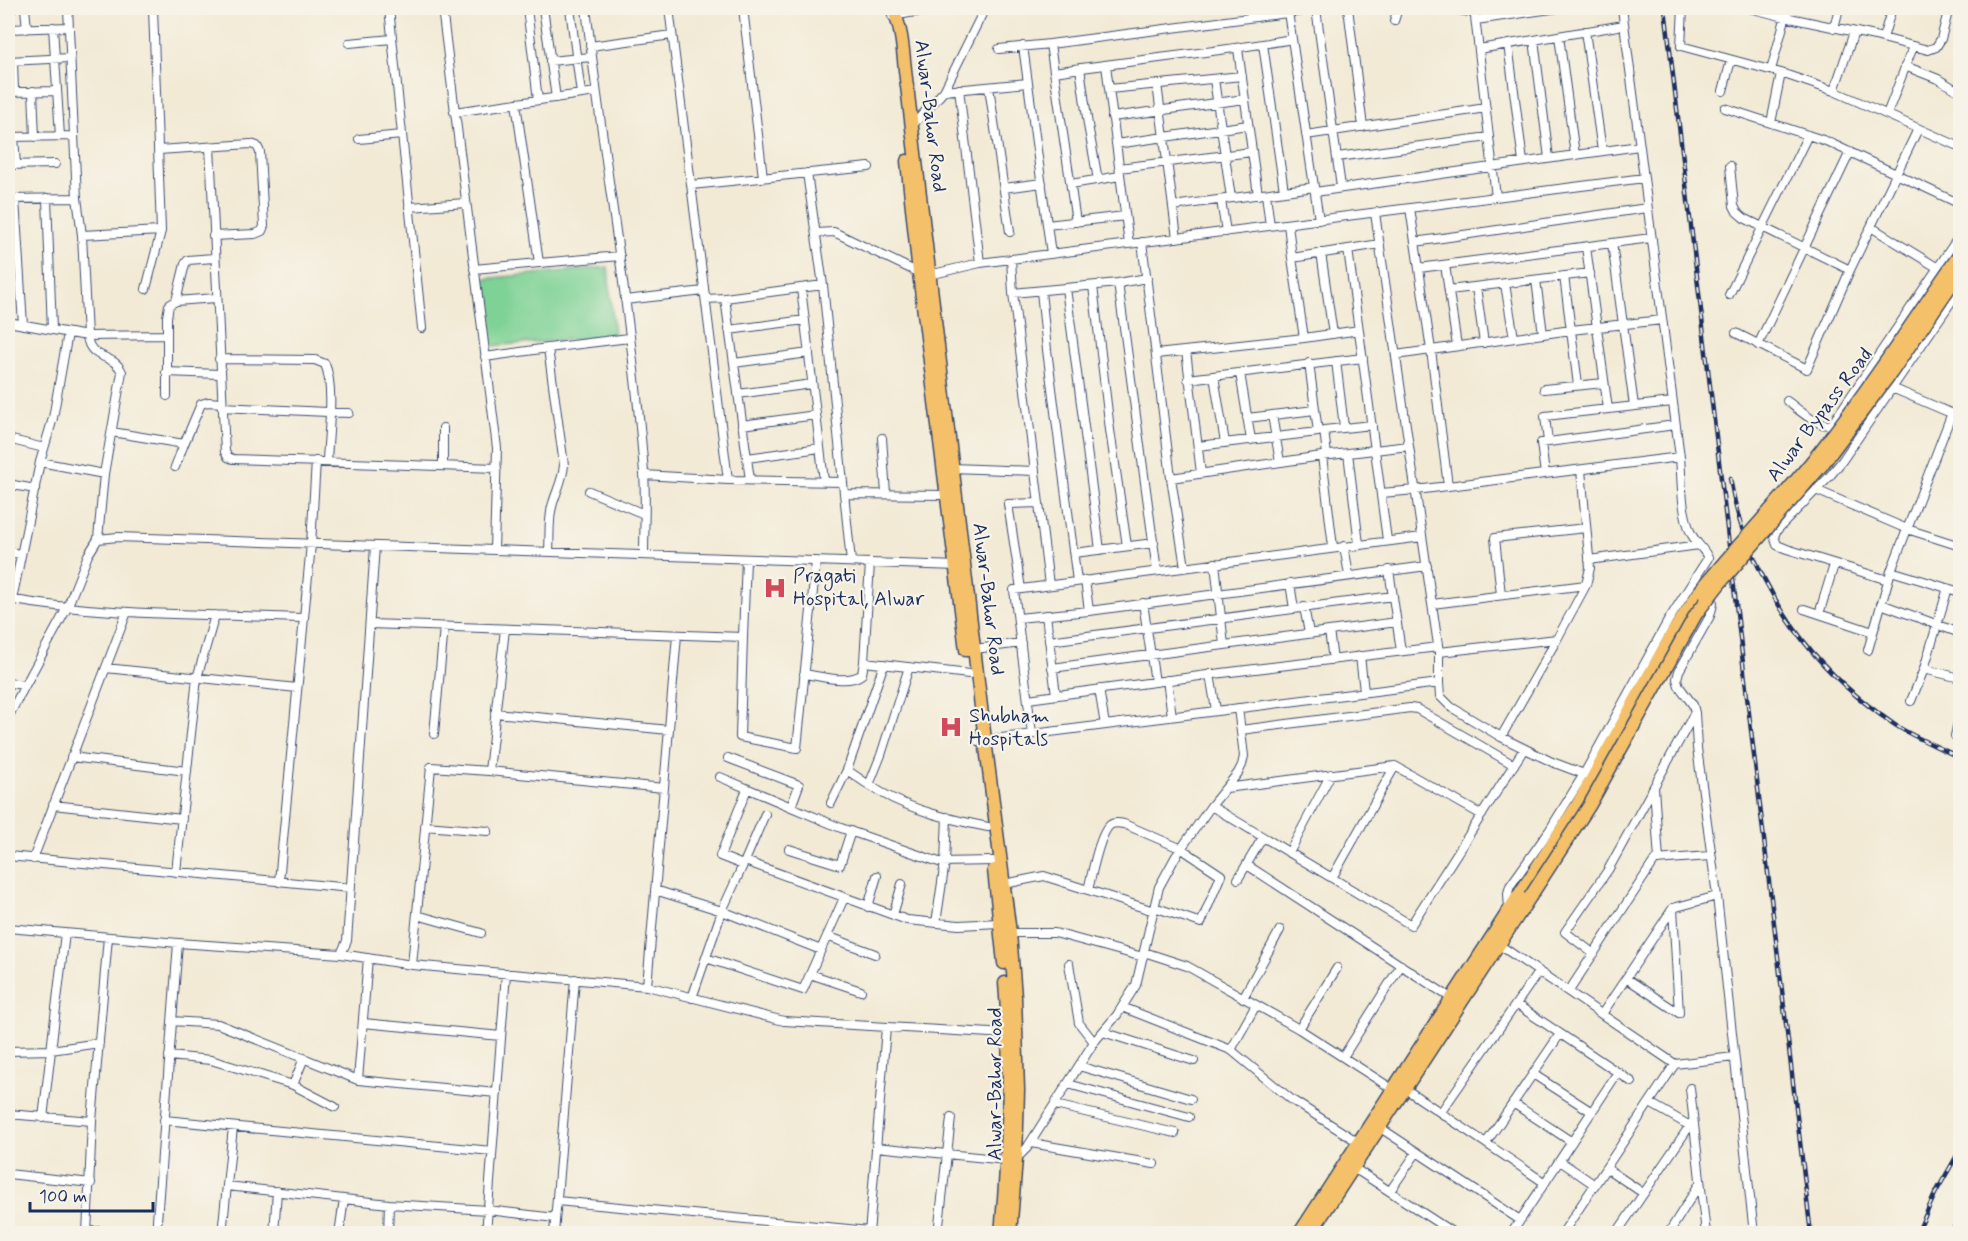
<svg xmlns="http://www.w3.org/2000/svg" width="1968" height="1241" viewBox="0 0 1968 1241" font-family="Mynerve,sans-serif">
<rect width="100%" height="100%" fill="#f7f3e8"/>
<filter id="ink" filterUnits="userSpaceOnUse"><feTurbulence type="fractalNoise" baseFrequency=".0167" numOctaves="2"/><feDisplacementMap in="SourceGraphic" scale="12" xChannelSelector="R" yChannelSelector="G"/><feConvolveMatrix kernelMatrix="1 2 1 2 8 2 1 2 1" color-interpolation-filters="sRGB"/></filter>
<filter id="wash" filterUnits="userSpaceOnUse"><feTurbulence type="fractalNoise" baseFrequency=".008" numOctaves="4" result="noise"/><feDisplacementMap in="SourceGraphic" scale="24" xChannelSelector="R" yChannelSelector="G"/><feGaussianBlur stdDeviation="1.35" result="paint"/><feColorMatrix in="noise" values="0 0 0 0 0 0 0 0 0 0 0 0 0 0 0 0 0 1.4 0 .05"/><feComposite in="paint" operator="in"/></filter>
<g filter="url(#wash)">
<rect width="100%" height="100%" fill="#f2ead5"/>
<path fill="#7ed295" stroke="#4c807a" stroke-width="1.5" d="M608 267 614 336 491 346 483 279Z"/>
</g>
<g filter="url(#ink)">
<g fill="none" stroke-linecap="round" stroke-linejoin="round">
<g stroke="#3b4b70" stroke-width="10">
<path id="minor" d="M25 8 27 29
M68 8 77 198
M389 8 422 328
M442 8 497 448 494 550
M527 8 538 100
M543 8 556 98
M570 8 581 94
M586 8C604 163 632 317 644 473 646 500 644 528 644 555
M669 8 728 480
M743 8 763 177
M1348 8 1363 127
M1449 8 1475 13
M1474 8 1496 197
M1683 8 1681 46 1781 73 1834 91 1960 147
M1749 8 1785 17 1875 36 1928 50 1936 47 1941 39 1949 8
M1316 9 1341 187
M1288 12 1319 220
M892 16 938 8
M8 19 12 8
M1476 20 1558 8
M1394 21 1398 8
M53 27 60 136
M1834 28 1839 8
M8 29 69 27
M1585 31 1602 151
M1559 36 1575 155
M1883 38 1892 8
M1534 40 1549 158
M349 43 392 39
M1050 44 1076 222
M1263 44 1284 191
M1508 44 1523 162
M590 46 672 35
M1023 46 1051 254
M999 49 1050 44 1325 8
M1238 49 1258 195
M1479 49 1624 25
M8 61 70 58
M13 61 14 92
M550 61 591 57
M1106 65 1129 244
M1905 66 1938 79 1960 92
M1080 68 1088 125 1098 180
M1771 70 1788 8
M1054 72C1133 60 1213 53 1292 39
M1214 79 1231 198
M1157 84 1177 238
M989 87 1010 232
M959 89 980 263
M1109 89 1242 76
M33 91 35 137
M944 91 1028 83
M1723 91 1731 60
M1834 91 1854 32
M8 92 57 91
M516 103 539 263 620 256
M1725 108 1826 141 1960 204
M454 112 596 92
M1887 114 1913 47
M1112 117 1245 99
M1771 123 1781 73
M911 127 944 91 985 8
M1306 135 1486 108
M8 137 74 136
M14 137 16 165
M359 139 402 135
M1116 144 1248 125
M210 147 225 452 228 457 233 459 497 468
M158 150 251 144 257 146 260 152 264 226 262 231 255 234 213 236
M1337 157 1489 137
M8 165 55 164
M1730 166 1734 206 1737 212 1744 218 1850 270
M1119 168 1252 152
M807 173 823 285 851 562
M1071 184 1120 176
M691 185 869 167
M1004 188 1042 183
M1315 192 1639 146
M1266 194 1270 226
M47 198 52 330
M8 199 77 198 82 235 87 336 8 322
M15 199 23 325
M1221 200 1226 232
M1173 206 1314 187
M409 207 466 203
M1410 208 1431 350 1448 486
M1375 213 1439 652V683
M1288 224 1292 258 1304 338
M1047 225 1125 216
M1871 227 1938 268
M8 233H17
M816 233 834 232 919 273 929 275 980 263 1644 178
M82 235 161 231 153 8
M1142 242 1171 478 1185 567
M1415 242 1647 208
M1612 243 1634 406
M1586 247 1608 409
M1348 249 1387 540
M1321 253 1333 334
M1292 258 1380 244
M1011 259 1013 293 1049 585
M1445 265 1457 346
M1419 268 1651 238
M474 269 539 263
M1564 276 1578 385
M1536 280 1543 334
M1118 283 1157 571
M1505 284 1514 338
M1093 286 1110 430 1127 546
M1476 287 1484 343
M801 288 824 481
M1066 288 1100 550
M146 289 161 231
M1449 290 1590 273
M1041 291 1047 350 1077 581
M1013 293 1118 283 1147 278
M1729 295 1808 135
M725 298 750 480
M706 299 725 298 823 285
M625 300 704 291
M176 301 185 264 188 260 214 258
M729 330 805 320
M1736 333 1807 369 1850 270 1918 129
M1758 345 1850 152
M548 348 629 338
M1186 351 1201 473
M1156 354 1304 338 1359 330
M1396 355 1571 330 1662 320
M485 357 548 348 564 465C563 479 557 490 553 503 548 518 550 536 549 552
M219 359 315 360 325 364C335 388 328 435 327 461
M1336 361 1344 427
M734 363 809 353
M166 372 220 374
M1240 373 1251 440
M1214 376 1225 443
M1188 379 1363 358
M1892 388 1960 417
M1544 389 1604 383
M738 394 812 384
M167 396V317L169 305 176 301 216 298
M1787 401C1798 409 1819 429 1832 424L1960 235
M222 407 349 413
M1272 415 1280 462
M1247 418 1315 410
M742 425 816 415
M443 428V466
M112 432 184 444 201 404 208 402 222 403
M882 438 886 494
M8 439 44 448
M1548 442 1545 416 1672 402
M1198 446 1318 432 1309 363
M1348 453 1359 544
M1327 455 1324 430 1372 425
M1322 456 1333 547
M747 458 820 448
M40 462 104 474
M175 467 184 444
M952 468 1035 471
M1545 474 1541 443 1675 425
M644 475 728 480 843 482
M1171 478 1322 456 1409 446
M8 484 35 489
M1816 490 1907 529 1960 546
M589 491 644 514
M1381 493 1416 490 1680 457
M844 494 947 495
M98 539 104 474 122 372C113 352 90 362 87 336L167 335
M1344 546 1349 575
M8 552 21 554
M1074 553 1154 543
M1589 560 1699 545
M1215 563 1224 645
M1389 570 1401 651
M1891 571 1960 592
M1085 580 1089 611
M1888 580 1787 549 1777 545 1774 536 1777 530 1829 477 1842 461 1960 289
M1290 583 1294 609
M1021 589 1008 504 1039 503
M1712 592 1713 604 1710 616 1679 671 1677 679 1679 686 1693 705 1695 713 1697 748 1717 896 1754 1234
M1501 595 1495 538 1586 528
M8 599C105 616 205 614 304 618
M12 600 40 462 53 418 68 333
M1143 603 1155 682
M1432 604 1586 585
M1881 604 1960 633
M1304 607 1309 633
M1804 609 1873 632
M1819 614 1834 565
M1046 615 1056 695
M1018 618 1089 611 1427 566
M370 624 743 637 746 559
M1329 631 1333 660
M743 637 740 737 797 748 816 561
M1049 641 1393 596
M975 649 1021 643
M1868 650 1891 571 1952 413
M1439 652 1557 639
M1360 656 1364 691
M864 662 870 563
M106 668 297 688
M1052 668 1397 622
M1924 669 1960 678
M804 674C821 676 848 685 862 674L864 662 969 674
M1210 674 1216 710
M1167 680 1172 716
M8 683 25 685
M1099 689 1105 725
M1028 699 1222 673 1438 647
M1911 701 1924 669 1948 588
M495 713 669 730
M8 717 67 608 88 555 98 539 118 537 958 566
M1241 730 1410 708 1417 709 1514 765
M434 734 444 627
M1032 734 1014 590 1422 537
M1955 736 1960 715
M1501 737 1557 639 1586 585 1590 568 1581 470
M978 741 1439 683 1440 696 1451 707 1501 737 1552 762 1584 774
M71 757 187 771
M728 758 799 785 791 807
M847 770C858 778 870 786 882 793 914 811 953 820 988 827
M489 771 664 788
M720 777 841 828 939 862 993 861
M869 785 881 755 909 667
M1654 787 1659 860
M1226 788 1395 766 1482 815
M831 803 847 770 884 664
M53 805 182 819
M1211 806 1411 925 1524 749
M765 814 745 861 907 920 959 925 999 923
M425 826 488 831
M789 849 840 865 851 831
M1289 853 1331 774
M8 856 351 888
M33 859 127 612
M1247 865 1451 998
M176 872 197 678 215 615
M1332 878 1395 766
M1238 879 1263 837
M279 882 311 544 316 461
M1004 884 1044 876 1154 911
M655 890 722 911 821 950
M1088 890C1092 875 1099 834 1110 825 1114 822 1119 823 1124 824L1182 849 1221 875 1201 923 1154 907
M868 907 877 876
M1509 909 1508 893 1510 886 1549 831 1584 774 1668 621 1708 558C1704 548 1694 542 1690 531 1681 508 1682 482 1680 457L1622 8
M417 915 481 933
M893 915 902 884
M936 923 945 862 947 817
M8 928 178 943 341 954 347 941 375 546
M1010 933H1055L1143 957
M827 936 875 954
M1498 944 1675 1064
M1144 952 1187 966 1299 1029 1394 1090
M341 954 412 965 647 986 784 1021 1008 1034
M1594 954 1565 932 1608 870 1694 714
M706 958 803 990 844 898
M1069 964 1079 1023 1094 1042
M412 965 431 767 489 771 505 629
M810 974 861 991
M1626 978 1679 1013 1673 908
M647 986 677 635
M1569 991 1655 860 1710 856
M692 998 722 911 743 865 720 856 747 789
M1243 998 1280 930
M1516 1004 1632 1082
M1122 1007 1231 1050 1292 1100 1358 1142
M1602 1014 1673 908 1717 896
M172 1021 218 1024 358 1080 497 1093
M363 1023 501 1036
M1299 1029 1337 968
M1103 1032 1194 1061
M1231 1050 1256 1005
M8 1051 51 1050 99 1043
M169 1056 211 1060 293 1085 335 1107
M1343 1057 1401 965
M1079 1066 1191 1099
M1533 1074 1592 1112
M358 1080 368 958
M1068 1084 1189 1117
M293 1085 304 1058
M1404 1088 1545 1183
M1690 1088 1706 1234
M1513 1103 1572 1142
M1650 1103 1690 1126
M1055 1105 1175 1133
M1441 1112 1539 971
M8 1114 92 1121
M43 1118 65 933
M164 1120 492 1151
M1379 1127 1520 1220
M1031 1143 1154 1164
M1486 1143 1560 1034
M876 1147 1007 1160
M1016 1159 1027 1148 1094 1042 1117 1015 1136 985 1159 887 1176 856 1211 806 1238 773 1242 765 1244 756 1238 708
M1560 1161 1595 1185
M1606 1168 1643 1193
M1352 1169 1360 1172 1455 1234
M8 1174 91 1183
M227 1186 389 1204 488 1210 555 1218
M1390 1191 1417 1152
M557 1201 869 1231
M88 1231 156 1232
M87 1234 92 1121 108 937
M156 1234 178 943
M222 1234 233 1127
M274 1234 277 1191
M339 1234 344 1199
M388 1234 389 1204
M486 1234 506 973
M554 1234 575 979
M869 1234 886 1028
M938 1234 951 1118
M1511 1234 1618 1072
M1562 1234 1675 1064 1734 1057
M1616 1234 1693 1121
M1668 1234 1700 1183"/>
</g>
<g stroke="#3b4b70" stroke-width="15">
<path id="primary" d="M892 8C904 30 903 61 907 86L985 740 1010 933 1015 997 1018 1090 1016 1159 1010 1234
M907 161 919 273 966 650
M994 870 1004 963
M1001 1234C1009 1150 1012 1066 1005 983
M1299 1234 1578 804 1675 629 1700 591
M1310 1234 1530 897"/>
</g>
<use href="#minor" stroke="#fff" stroke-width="8"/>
<use href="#primary" stroke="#f4c16a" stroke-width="12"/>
<g stroke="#1b2f5e" stroke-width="4.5">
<path id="rail" d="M1665 8 1811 1234
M1730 478C1733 495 1737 514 1743 531 1775 615 1821 675 1895 725 1915 738 1939 747 1960 758
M1917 1234 1935 1194 1960 1150
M1951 1234 1960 1215"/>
</g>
<use href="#rail" stroke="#f7f3e8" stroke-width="2" stroke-dasharray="7" stroke-linecap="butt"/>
<g stroke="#3b4b70" stroke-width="15" stroke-linecap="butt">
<path id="primary-bridge" d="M1700 591C1741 540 1788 494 1828 441 1875 381 1916 316 1960 254
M1530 897 1589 806 1696 614 1720 583 1822 465 1891 373 1960 272"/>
</g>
<use href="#primary-bridge" stroke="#f4c16a" stroke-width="12"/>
</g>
</g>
<defs>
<g id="hospital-bare" transform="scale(1.8)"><path d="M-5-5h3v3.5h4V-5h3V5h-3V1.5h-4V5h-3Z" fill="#d1495b" stroke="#f7f3e8" stroke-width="2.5" paint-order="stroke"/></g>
</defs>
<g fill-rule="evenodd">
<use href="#hospital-bare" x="775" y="588"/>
<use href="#hospital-bare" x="951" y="727"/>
</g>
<g text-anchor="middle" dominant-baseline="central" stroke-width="4.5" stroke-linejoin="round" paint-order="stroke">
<g font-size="20" fill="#1b2f5e" stroke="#f7f3e8">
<text transform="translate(930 116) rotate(83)">Alwar-Bahor Road</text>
<text transform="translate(1820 415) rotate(-53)">Alwar Bypass Road</text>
<text transform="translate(988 599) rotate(83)">Alwar-Bahor Road</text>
<text transform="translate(995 1084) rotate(-90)">Alwar-Bahor Road</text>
</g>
<g font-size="20" fill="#1b2f5e" stroke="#f7f3e8" text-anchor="start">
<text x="793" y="576">Pragati<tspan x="793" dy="23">Hospital, Alwar</tspan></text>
<text x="969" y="716">Shubham<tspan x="969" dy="23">Hospitals</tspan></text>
</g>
</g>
<rect width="1968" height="1241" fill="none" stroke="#f7f3e8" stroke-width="30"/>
<path d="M30 1202v9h123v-9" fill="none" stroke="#1b2f5e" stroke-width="3"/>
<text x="39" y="1202" font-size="18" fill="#1b2f5e" stroke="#f7f3e8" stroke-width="4.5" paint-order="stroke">100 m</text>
</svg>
